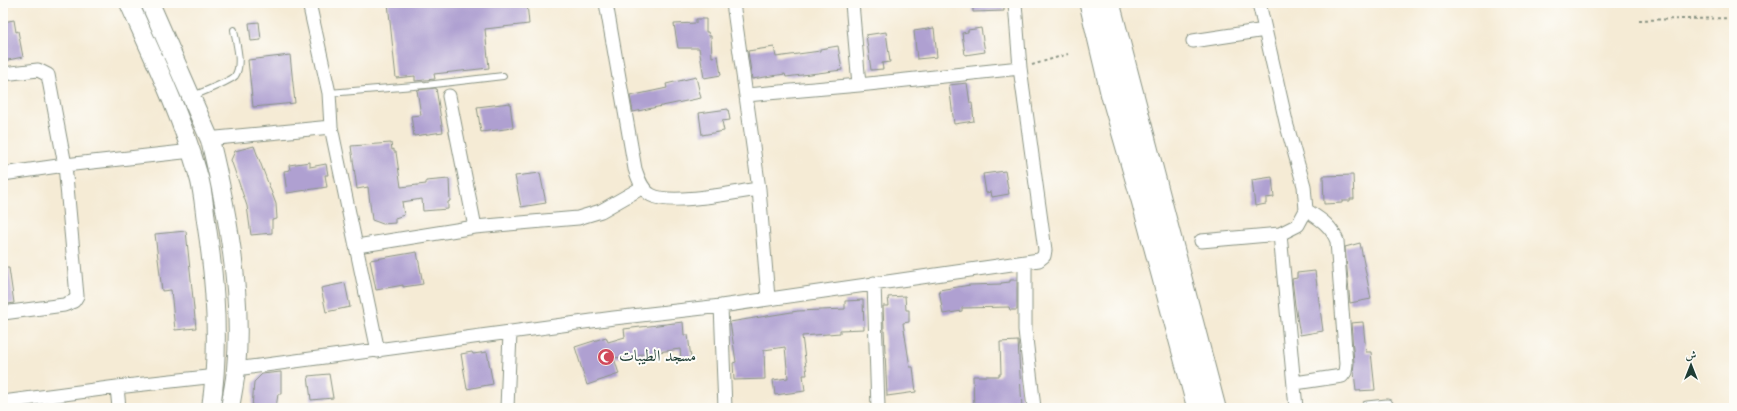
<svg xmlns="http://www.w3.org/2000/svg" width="1737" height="411" viewBox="0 0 1737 411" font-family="'Old Standard TT',Amiri,serif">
<rect width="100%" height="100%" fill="#fdfcf7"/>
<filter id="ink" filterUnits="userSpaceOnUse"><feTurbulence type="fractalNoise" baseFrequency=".025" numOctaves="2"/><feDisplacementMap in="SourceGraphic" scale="8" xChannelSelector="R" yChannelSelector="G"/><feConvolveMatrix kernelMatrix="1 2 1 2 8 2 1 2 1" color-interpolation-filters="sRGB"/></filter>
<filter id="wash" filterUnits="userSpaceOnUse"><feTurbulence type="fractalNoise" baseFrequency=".012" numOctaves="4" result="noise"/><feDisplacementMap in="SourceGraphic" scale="16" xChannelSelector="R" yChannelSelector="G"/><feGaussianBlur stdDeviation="0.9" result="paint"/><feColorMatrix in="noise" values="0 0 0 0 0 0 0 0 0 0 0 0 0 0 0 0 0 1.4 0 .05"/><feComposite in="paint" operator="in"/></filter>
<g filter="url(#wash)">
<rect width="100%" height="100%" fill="#f5ebd5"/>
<g id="blocks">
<path fill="#afa0d1" d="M388 3H501V5L527 3 529 24 485 29 489 68 434 74 435 79 415 81V76L396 78Z
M973 3H1004V11L973 12Z
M696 19H706V32H708L709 36H711L712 57 718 56 721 75 704 78 699 48H678L674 24 696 23Z
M14 20 16 32 18 31 23 57 3 61V22Z
M259 22 261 40 251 41 249 23Z
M934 28 937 57 917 59 914 31Z
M981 28 985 52 965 55 962 33 968 32V30Z
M886 32 890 62 882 63 883 69 871 70 866 35Z
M838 46 842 70 786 77 785 74 752 79 748 51 774 47 776 57 820 51V49Z
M290 55 295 103 253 107 248 60Z
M696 77 701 98 633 112 630 96 667 88 666 84Z
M967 83 970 103H972L974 121 954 124 949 85Z
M436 88 443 132 414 136 411 116 421 115 417 90Z
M510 103 513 128 481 132 477 107Z
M728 109 730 120 722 121 724 131 702 135 699 113Z
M391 143 392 150 394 149V152H396L401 187 426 184V181L449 179 450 201 448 202V209L423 211 422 199 402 202 404 215 395 218V223L383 224 372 220 368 187 357 189 351 146Z
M254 146 276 204 277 219 272 220V233L251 235 247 206 231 160 235 151Z
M310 162V167L326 164 328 175H325L327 187 287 193 284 171 290 170 289 165Z
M1005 171 1009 194 992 197 991 192 986 193 983 174Z
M540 173 546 203 521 207 515 176Z
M1353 175 1354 199H1350V201H1342V203L1324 204 1323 176Z
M1272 177 1274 197 1266 198V204L1255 206 1252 180Z
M186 231 196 328 175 330 171 290 162 291 155 234Z
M1360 243 1371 299 1350 303 1345 247Z
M417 252 423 284 403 287V285L376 290 370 260Z
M3 268H9L14 303 3 305Z
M1315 271 1323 331 1300 335 1295 305 1292 279 1297 278V273Z
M1010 280H1017V310H1010L1009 307 962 308V311L943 314 939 290 970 285 1001 284V283L1010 282Z
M345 283 350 307 326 312 321 288Z
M905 296 906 310H909V322L903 323 910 367H913L916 392 887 396 883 306H889L888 297Z
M863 300 864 329 840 330V333L802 336 807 375H803L805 391 775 395 773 380 788 378 785 347 764 350 765 379 734 380 733 363 736 362 730 322 798 311 845 309V301Z
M683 322 684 335H688L691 358 681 359 680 349 614 358 619 374 587 385 575 347 606 337 608 342 625 337 624 329Z
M1363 322 1366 352H1371L1375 390 1356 391 1354 372H1353L1354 363 1351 323Z
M1018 341 1022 408H974L973 376H999V374H1001L1000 342Z
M472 352 473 354 487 352 493 384 467 389 461 354Z
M281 372V394H278L276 408H252L254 382 262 374Z
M329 374 333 398 311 400 308 376Z"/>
</g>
</g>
<g filter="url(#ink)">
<use href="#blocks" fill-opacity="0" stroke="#8a9484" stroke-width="1"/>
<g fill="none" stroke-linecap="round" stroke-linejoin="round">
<g stroke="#8a9484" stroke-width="8">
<path id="service" d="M329 93 426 85 503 76
M193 96C200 93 231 81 235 76 243 64 236 43 234 30"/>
</g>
<g stroke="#8a9484" stroke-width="15">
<path id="minor" d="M309 3 329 93 331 127 378 351
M606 3 635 169C638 178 642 190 651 195 671 206 735 192 759 189
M733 3 759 189 768 298
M852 3 859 85
M1193 41 1265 30
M3 74 38 70 48 75 65 165 77 296 74 301 64 305 3 313
M746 95 859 85 1020 68
M449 96 475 227
M210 140 217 138 331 127
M3 174 65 165 192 151
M1280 234 1296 408
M1201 241 1280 234 1298 225 1306 210 1304 186 1287 126 1259 3
M357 246 475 227 578 218 601 211 643 187
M1025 263V330L1034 408
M874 283 878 408
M721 306 725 408
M236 369 614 318 721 306 1039 260 1044 256 1045 250 1020 68 1015 3
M1295 383 1342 376 1345 372 1346 364 1337 241C1331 225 1320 219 1306 210
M117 387 119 408
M3 402 117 387 216 376
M507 408 510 333
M1367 408 1387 406"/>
</g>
<g stroke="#8a9484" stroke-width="20">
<path id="secondary" d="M129 3C154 59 181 115 198 174 203 189 204 206 206 221 216 284 220 346 211 408
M150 3 210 140C227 209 243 299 236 369 235 382 232 395 230 408"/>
</g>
<g stroke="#8a9484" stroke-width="23">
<path id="trunk" d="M1090 3 1112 96 1142 200 1198 408
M1109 3 1215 408"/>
</g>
<path stroke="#8a9484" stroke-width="2" stroke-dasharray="3 3" stroke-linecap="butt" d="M1639 20 1734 18
M1032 65 1068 54"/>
<use href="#service" stroke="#fff" stroke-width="6"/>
<use href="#minor" stroke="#fff" stroke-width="13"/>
<use href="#secondary" stroke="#fff" stroke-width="18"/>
<use href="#trunk" stroke="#fff" stroke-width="21"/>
</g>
</g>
<defs>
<g id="mosque-disc" transform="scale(0.9)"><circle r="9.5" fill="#d1495b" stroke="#fdfcf7"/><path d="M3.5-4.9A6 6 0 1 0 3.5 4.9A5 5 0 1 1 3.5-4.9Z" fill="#fff"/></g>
</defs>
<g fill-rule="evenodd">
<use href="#mosque-disc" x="606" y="357"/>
</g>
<g text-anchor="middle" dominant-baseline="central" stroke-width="4" stroke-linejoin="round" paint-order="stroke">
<g font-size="16" fill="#1f3d34" stroke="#fdfcf7" text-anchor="start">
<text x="619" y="357">مسجد الطيبات</text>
</g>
</g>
<rect width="1737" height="411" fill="none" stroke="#fdfcf7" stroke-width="16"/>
<g transform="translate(1691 365)" stroke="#fdfcf7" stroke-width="3" paint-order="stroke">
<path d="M0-3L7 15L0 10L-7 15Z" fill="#1f3d34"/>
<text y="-6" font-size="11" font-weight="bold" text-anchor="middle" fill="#1f3d34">ش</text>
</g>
</svg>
